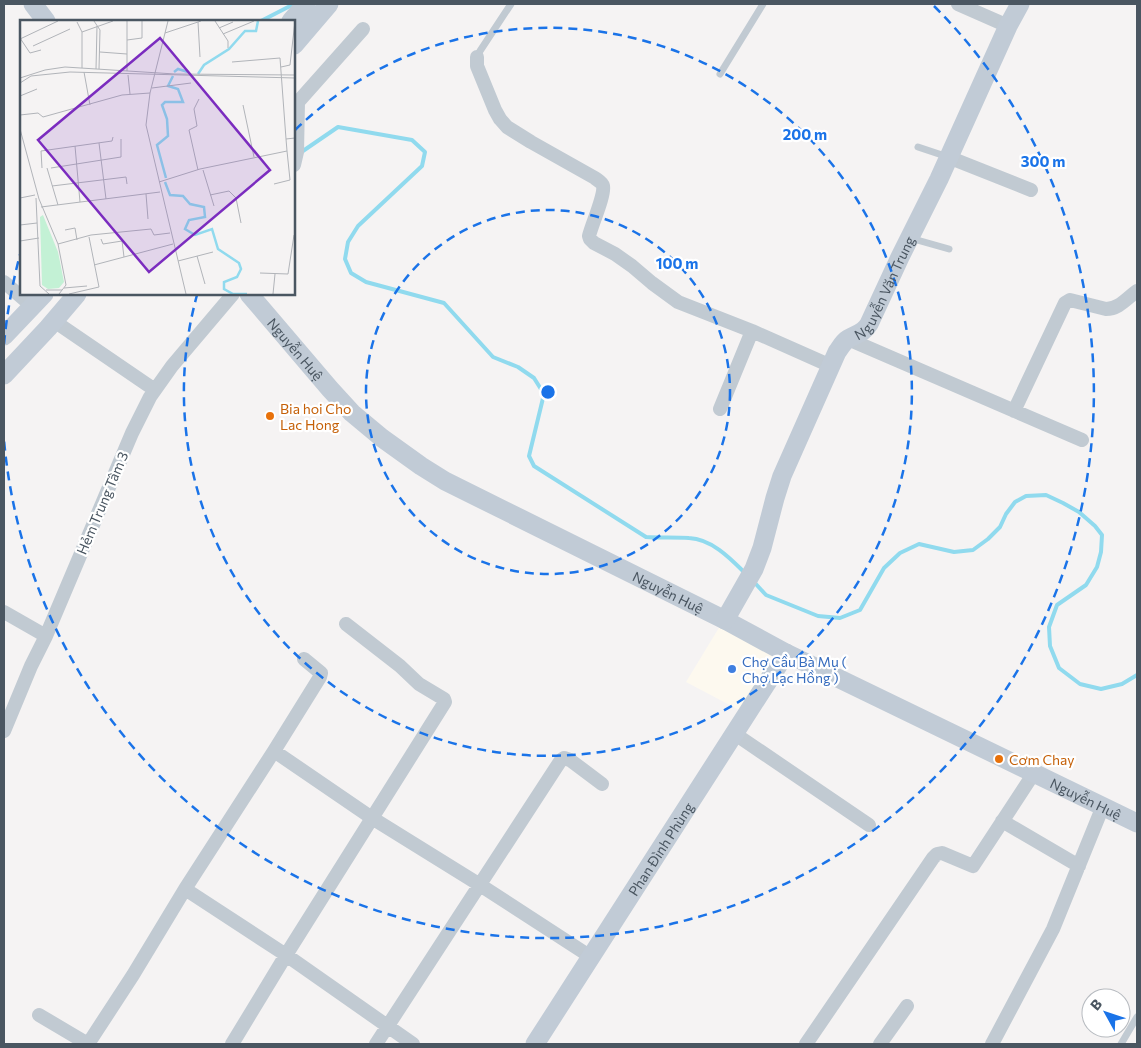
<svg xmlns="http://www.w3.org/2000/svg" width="1141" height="1048" viewBox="0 0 1141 1048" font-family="Commissioner,sans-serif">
<rect width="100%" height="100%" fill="#f5f3f3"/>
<path fill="#fdf9ef" d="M720 626 778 655 743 712 686 682Z"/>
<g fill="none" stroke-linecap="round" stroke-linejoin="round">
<path stroke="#90daee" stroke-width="4" d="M261 21 294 4
M300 153 338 127 412 140 425 152 422 166 358 226 348 242 345 259 351 273 366 282 444 303 493 357 518 367 534 378 544 394 529 456 534 466 646 537C660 538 675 537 689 538 712 539 731 559 745 573
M754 582 766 595 818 616 840 618 860 610 884 568 900 553 919 544 954 552 973 550 988 539 1000 527 1006 514 1015 502 1026 496 1046 495 1063 503 1079 512 1095 526 1102 535 1101 552 1097 567 1086 585 1057 605 1049 627 1050 646 1059 668 1080 684 1101 689 1122 684 1137 675"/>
<path stroke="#c1cad2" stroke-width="7" d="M477 57 480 51 511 4
M720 74 763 4
M918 147 948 157
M910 238 949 249
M1121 1044 1137 1017"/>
<path stroke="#c1cad2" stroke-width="14" d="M958 4 1008 26
M477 57V66L495 110 500 119 507 127 531 142 595 178C597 180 602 182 603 186 605 195 592 224 589 236L590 239 594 243 615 254 632 266 652 283 678 302 752 331 831 366
M948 157 1031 190
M294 165 297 152 298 102 363 29
M4 282 33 307
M54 321 155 390
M848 339 1082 440
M720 409 752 331
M1014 411 1065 303 1070 300 1106 309C1119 309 1127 298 1137 291
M4 612 46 636
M4 731 31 666 46 636 132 433 150 397 172 366 233 294
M735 734 869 825
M274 751 372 818 480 885 591 957
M1002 821 1079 866
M185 889 286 955 413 1044
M39 1015 88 1044
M88 1044 133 975 185 889 274 751 320 677 321 673 304 659
M232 1044 286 955 445 702 444 699 419 684 400 666 346 624
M376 1044 561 760 564 758 570 760 602 784
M806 1044 933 858 937 854 942 853 973 866 1034 773
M880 1044 907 1006
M992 1044 1053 929 1103 806"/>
<g stroke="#c1cbd6" stroke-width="19">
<path d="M33 4 46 21"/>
<path d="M291 21 306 4"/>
<path d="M294 45 329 4"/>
<path id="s1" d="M249 294 330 389 352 413 382 438 421 466 445 481 725 620 786 653 1137 823"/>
<path d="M4 336 44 294"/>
<path d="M4 375 48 328 77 294"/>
<path id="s2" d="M725 620 754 569 762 548 775 498 782 476 837 352C840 348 843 342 848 339 856 334 864 333 869 324L900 257 939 179 1008 26 1020 4"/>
<path id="s3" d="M535 1044 786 653"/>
</g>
</g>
<g fill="none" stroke="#1a73e8" stroke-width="2.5" stroke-dasharray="9 6">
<circle cx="548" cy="392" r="182"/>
<path d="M295 130A364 364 0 1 1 197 295"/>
<path d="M4 344A546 546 0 0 1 21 251M934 6A546 546 0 1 1 4 440"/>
</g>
<g fill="#e8710a" stroke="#fff" stroke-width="2">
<circle cx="270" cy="416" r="5"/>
<circle cx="999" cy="759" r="5"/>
</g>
<circle fill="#3f7fe0" stroke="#fff" stroke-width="2" cx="732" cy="669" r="5"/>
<g text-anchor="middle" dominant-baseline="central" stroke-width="4.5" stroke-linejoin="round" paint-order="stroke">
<g font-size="14" fill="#4a5661" stroke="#fff">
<text stroke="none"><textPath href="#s2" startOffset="374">Nguyễn Văn Trung</textPath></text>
<text stroke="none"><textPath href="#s1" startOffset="72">Nguyễn Huệ</textPath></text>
<text transform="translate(102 503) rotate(-67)">Hẻm Trung Tâm 3</text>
<text stroke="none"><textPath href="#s1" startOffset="522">Nguyễn Huệ</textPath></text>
<text stroke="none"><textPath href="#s1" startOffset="988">Nguyễn Huệ</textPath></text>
<text stroke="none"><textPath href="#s3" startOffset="232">Phan Đình Phùng</textPath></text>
</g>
<g font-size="14" fill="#c56008" stroke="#fff" text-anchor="start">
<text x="280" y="408">Bia hoi Cho<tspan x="280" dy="16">Lac Hong</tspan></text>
<text x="1009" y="759">Cơm Chay</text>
</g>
<g font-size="14" fill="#366cbe" stroke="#fff" text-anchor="start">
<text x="742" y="661">Chợ Cầu Bà Mụ (<tspan x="742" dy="16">Chợ Lạc Hồng )</tspan></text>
</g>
</g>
<g transform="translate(20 20)">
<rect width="275" height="275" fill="#f5f3f3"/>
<path d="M23 195 38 232 44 262 39 268 28 269 22 265 20 197Z" fill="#c3f1d5"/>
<path fill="none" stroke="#90daee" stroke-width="2.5" d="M154 52 158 49 168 52M178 54 184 45 209 29 225 11H236L238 1M146 158 137 125 148 116 147 99 142 85 145 82H163L158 69 148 66 153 56M145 162 150 175 163 176 170 184 184 187 185 197 169 200 165 209 175 215 192 209 198 229 219 243 221 249 217 257 204 262V269L213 274H227"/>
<path fill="none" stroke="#b1b4b9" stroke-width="1" d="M74 1 80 10 79 49M148 1 130 73 126 105 166 274M195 1 208 21V28M57 2 62 12V48M178 2 180 37M199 8 213 2M62 12 93 1M145 13 181 1M203 14 234 1M0 18 10 33 21 30M0 19 38 1M107 20 122 18V1M13 26 50 9M80 32 107 34M212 42 260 38 266 119M261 47 270 45 275 1M76 49 77 6M107 51V1M64 52 70 85M108 55 110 74M0 58 25 50 45 47 155 54 275 55M0 63 11 56 50 52 275 58M132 68 171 63M0 76 17 69M223 85 234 137M0 95 18 93 23 97 102 75 130 73M0 109 19 179 38 224 46 265 39 274M79 123 86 179M55 126 60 182M22 148 21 131 92 121 93 117M27 148 38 185M31 148 101 137V119M178 150 169 110 177 106 174 89 179 79M183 150 194 186M139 162 180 149 267 131 266 119 275 118M254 164 270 160 267 131M32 166 106 157 107 164M126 174 128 199M190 175 209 171 216 178 221 203M0 178 15 175M16 178 20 266 29 274M21 187 140 172M0 205 17 203M45 210 55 208 57 220M81 219 83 224 102 221 104 237M0 221 19 218M38 224 71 215 131 209 134 215 150 213M177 236 185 264M158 241 193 232M74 245 153 224M240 253 268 254 274 215M44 268 67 266M26 270H42M49 274 79 267 69 217M253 274 255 254"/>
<path fill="#7b2cbf" fill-opacity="0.15" stroke="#7b2cbf" stroke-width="2.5" d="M140 18 250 150 129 252 18 120Z"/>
<rect width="275" height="275" fill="none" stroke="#4a5661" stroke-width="2.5"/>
</g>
<circle cx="548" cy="392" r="8" fill="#1a73e8" stroke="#fff" stroke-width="2.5"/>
<g font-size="15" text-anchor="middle" font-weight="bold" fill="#1a73e8" stroke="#fff" stroke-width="4.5" stroke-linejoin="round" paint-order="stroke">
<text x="805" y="140">200 m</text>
<text x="1043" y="167">300 m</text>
<text x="677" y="269">100 m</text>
</g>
<rect width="1141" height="1048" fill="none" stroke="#4a5661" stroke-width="10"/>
<g transform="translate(1106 1013) rotate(310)"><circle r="24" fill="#ffffff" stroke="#b7bbc0"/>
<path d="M0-4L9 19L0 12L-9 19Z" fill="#1a73e8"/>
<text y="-8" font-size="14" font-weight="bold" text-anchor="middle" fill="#4a5661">B</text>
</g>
</svg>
